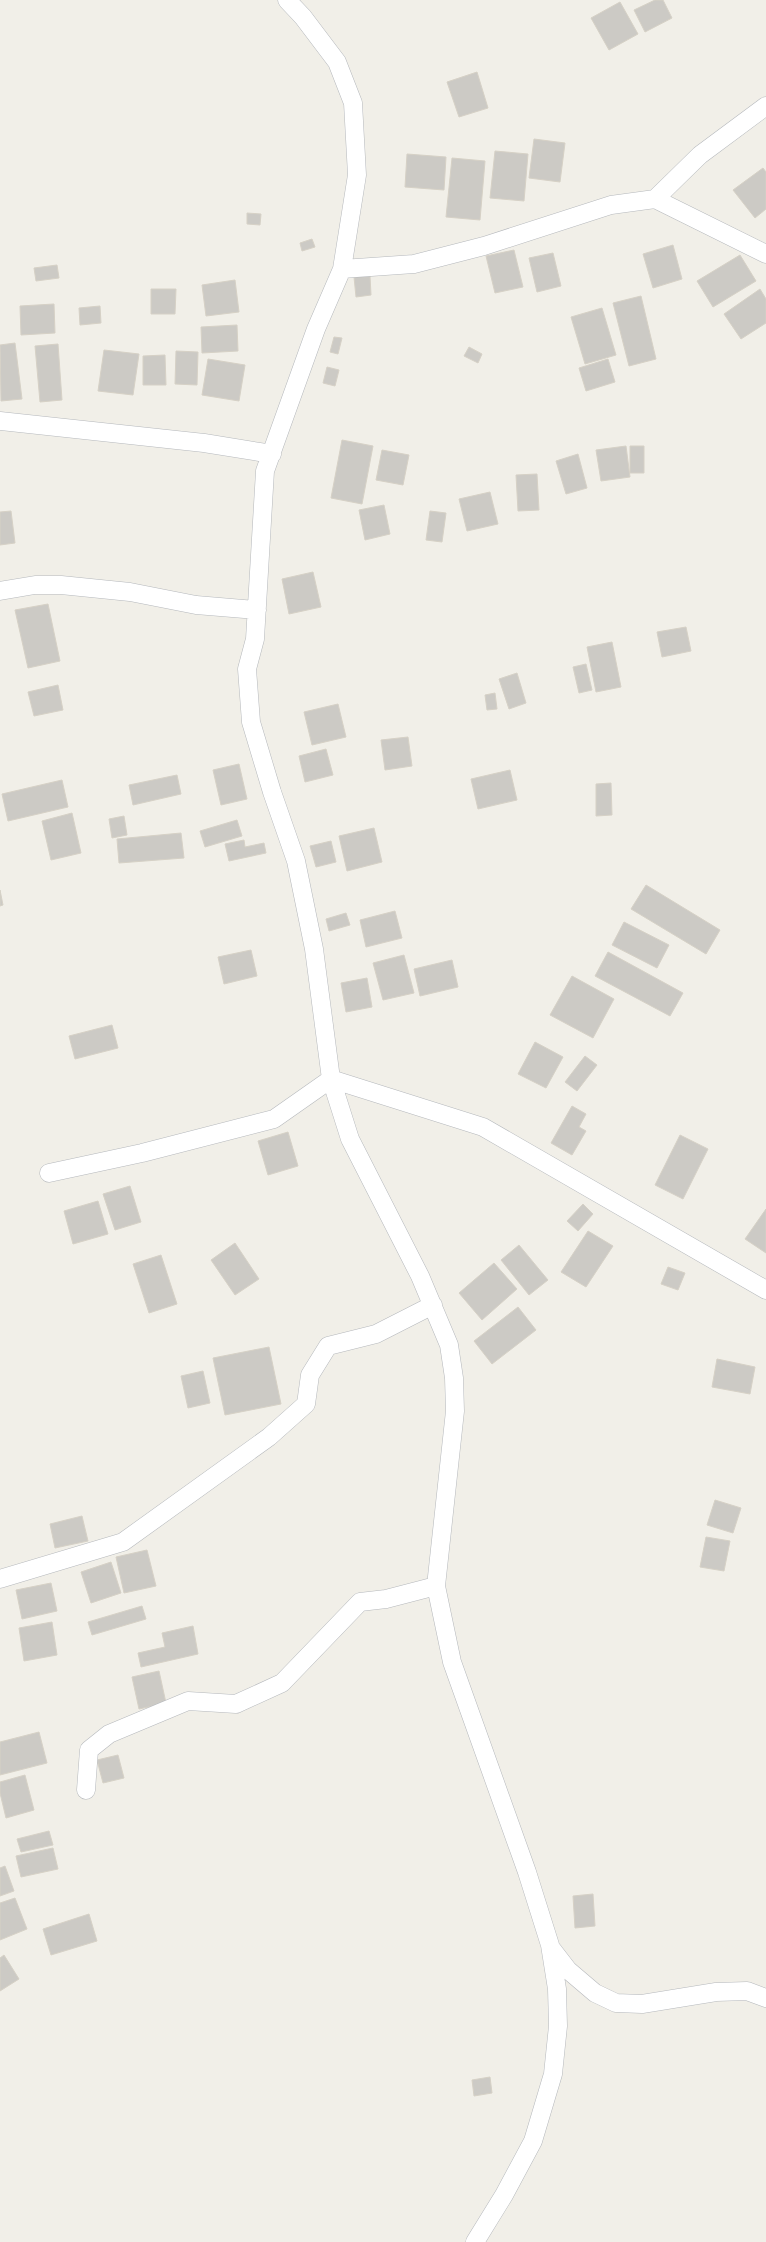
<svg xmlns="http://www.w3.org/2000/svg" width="766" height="2242" viewBox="0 0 766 2242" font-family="Roboto,sans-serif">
<rect width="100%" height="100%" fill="#f1efe8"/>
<path fill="#cccac5" stroke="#d6d1c6" d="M655 0H663L672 18 645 32 634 10Z
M620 2 638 34 609 50 591 18Z
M477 72 488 108 459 117 447 82Z
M534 139 565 143 560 182 529 178Z
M495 151 528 154 524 201 490 198Z
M407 154 446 157 444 190 405 187Z
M452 158 485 161 480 220 446 217Z
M763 168 766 172V209L755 218 733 190Z
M247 213 261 214 260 225 247 224Z
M312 239 315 247 302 251 300 243Z
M673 245 682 279 653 288 643 254Z
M514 250 523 287 495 293 486 256Z
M553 253 561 286 537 292 529 258Z
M740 255 756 281 713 307 697 281Z
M57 265 59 278 36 281 34 268Z
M370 276 371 295 356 297 354 277Z
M235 280 239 312 206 316 202 285Z
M151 289H176L175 314H151Z
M760 289 766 299V323L741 339 724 314Z
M641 296 656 359 629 366 613 303Z
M54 304 55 333 21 335 20 306Z
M100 306 101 323 80 325 79 308Z
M602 308 616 355 585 364 571 317Z
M237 325 238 351 202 353 201 327Z
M334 337 342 338 338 354 330 352Z
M15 343 22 399 1 401 0 345Z
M58 344 62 400 40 402 35 346Z
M469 347 482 354 478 363 464 356Z
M104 350 139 354 133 395 98 391Z
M176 351 198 352 197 385 175 384Z
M165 355 166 385H143V356Z
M208 359 245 365 239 401 202 395Z
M608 359 615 382 586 391 579 368Z
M327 367 339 370 335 386 323 383Z
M342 440 373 446 362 504 331 498Z
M626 446 630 477 601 481 596 450Z
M630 446H644V473H630Z
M382 450 409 455 403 485 376 480Z
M578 454 587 488 566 494 556 461Z
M537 474 539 510 518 511 516 475Z
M490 492 498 524 467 531 459 499Z
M384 505 390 534 365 540 359 510Z
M11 511 15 543 0 545V512Z
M430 511 446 513 442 542 426 540Z
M313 572 321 607 289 614 282 579Z
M48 604 60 661 28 668 15 610Z
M686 627 691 651 662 657 657 632Z
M612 642 621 687 596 692 587 647Z
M586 664 592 690 579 693 573 667Z
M517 673 526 703 509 709 499 679Z
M58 685 63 710 34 716 28 692Z
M495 693 497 709 487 710 485 695Z
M338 704 346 737 312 745 304 712Z
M408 737 412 766 385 770 381 740Z
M326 749 333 775 305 782 299 756Z
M239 764 247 799 221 805 213 770Z
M510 770 517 800 478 809 471 779Z
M177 775 181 794 133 805 129 785Z
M62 780 68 807 8 821 2 794Z
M611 783 612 815 596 816V784Z
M72 813 81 853 51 860 42 821Z
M124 816 127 835 112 838 109 819Z
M237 820 242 836 205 847 200 831Z
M374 828 382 862 347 871 339 836Z
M181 833 184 858 119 863 117 839Z
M244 840 245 847 264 843 266 853 229 861 225 844Z
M331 841 336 862 316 867 310 846Z
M646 885 720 930 706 954 631 909Z
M0 890 3 905 0 906Z
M395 911 402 938 366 947 360 920Z
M346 913 350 925 329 931 326 919Z
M624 922 669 945 657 968 612 945Z
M251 950 257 976 224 984 218 957Z
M608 952 683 993 670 1016 595 976Z
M404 955 414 993 383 1000 373 963Z
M452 960 458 987 420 996 414 969Z
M572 976 614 999 593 1038 550 1015Z
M367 978 372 1007 346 1012 341 983Z
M112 1025 118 1048 75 1059 69 1036Z
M535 1042 563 1057 546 1088 518 1074Z
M585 1056 597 1065 577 1091 565 1082Z
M572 1106 586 1114 579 1127 586 1131 572 1155 551 1143Z
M288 1132 298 1166 268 1175 258 1141Z
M680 1135 708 1149 683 1199 655 1185Z
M130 1186 141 1222 115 1230 103 1194Z
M98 1201 108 1234 73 1244 64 1211Z
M583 1204 593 1214 578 1231 567 1221Z
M766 1209V1253L745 1239Z
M588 1231 613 1246 586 1287 561 1272Z
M235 1243 259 1279 235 1295 211 1260Z
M519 1245 548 1280 529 1295 501 1260Z
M161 1255 177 1304 149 1313 133 1264Z
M494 1263 517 1289 482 1320 459 1293Z
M668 1267 685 1273 678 1290 661 1284Z
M518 1307 536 1330 492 1364 474 1341Z
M269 1347 281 1404 225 1415 213 1358Z
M717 1359 755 1367 750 1394 712 1387Z
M203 1371 210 1403 188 1408 181 1376Z
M715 1500 741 1508 733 1533 707 1525Z
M82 1516 88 1541 55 1548 50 1524Z
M706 1537 730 1541 724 1571 700 1567Z
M147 1550 156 1586 124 1593 116 1557Z
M111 1562 121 1593 91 1603 81 1572Z
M51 1583 57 1611 22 1619 16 1590Z
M142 1606 146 1619 92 1635 88 1622Z
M52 1622 57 1655 24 1661 19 1628Z
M193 1626 198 1654 141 1667 138 1653 165 1647 162 1633Z
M159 1671 166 1703 139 1709 132 1677Z
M39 1732 47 1763 0 1775V1742Z
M118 1755 124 1778 103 1783 97 1760Z
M25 1775 34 1810 6 1818 0 1793V1782Z
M49 1831 53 1845 21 1852 17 1839Z
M53 1848 58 1869 21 1877 16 1856Z
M5 1866 14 1891 0 1896V1868Z
M593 1894 595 1926 575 1928 573 1896Z
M15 1898 27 1929 0 1940V1903Z
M89 1914 97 1941 51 1955 43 1929Z
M4 1955 19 1979 0 1991V1958Z
M490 2077 492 2093 474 2096 472 2080Z"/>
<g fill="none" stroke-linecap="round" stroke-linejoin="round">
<g stroke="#b5b8bc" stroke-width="19">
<path id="minor" d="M287 0 303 17 337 62 353 103 357 175 342 269 316 329 265 471 255 639 247 669 251 722 272 792 296 861 314 949 331 1079 350 1139 420 1276 449 1345 454 1378 455 1411 436 1586 452 1662 527 1872 550 1945 557 1989 558 2026 553 2074 533 2141 504 2195 475 2242
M655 199 766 254
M342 269 414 264 484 246 611 205 655 199 700 155 766 106
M0 421 204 443 272 454
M0 591 35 585H61L130 592 196 605 257 610
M49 1173 142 1153 274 1119 331 1079 483 1127 766 1290
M0 1579 123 1542 269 1437 306 1404 310 1375 328 1346 376 1334 433 1305
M86 1790 89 1750 109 1734 188 1701 236 1704 282 1683 360 1602 386 1599 436 1586
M551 1948 568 1970 595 1993 616 2003 642 2004 716 1992 747 1991 766 1998"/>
</g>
<use href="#minor" stroke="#fff" stroke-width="18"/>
</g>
</svg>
